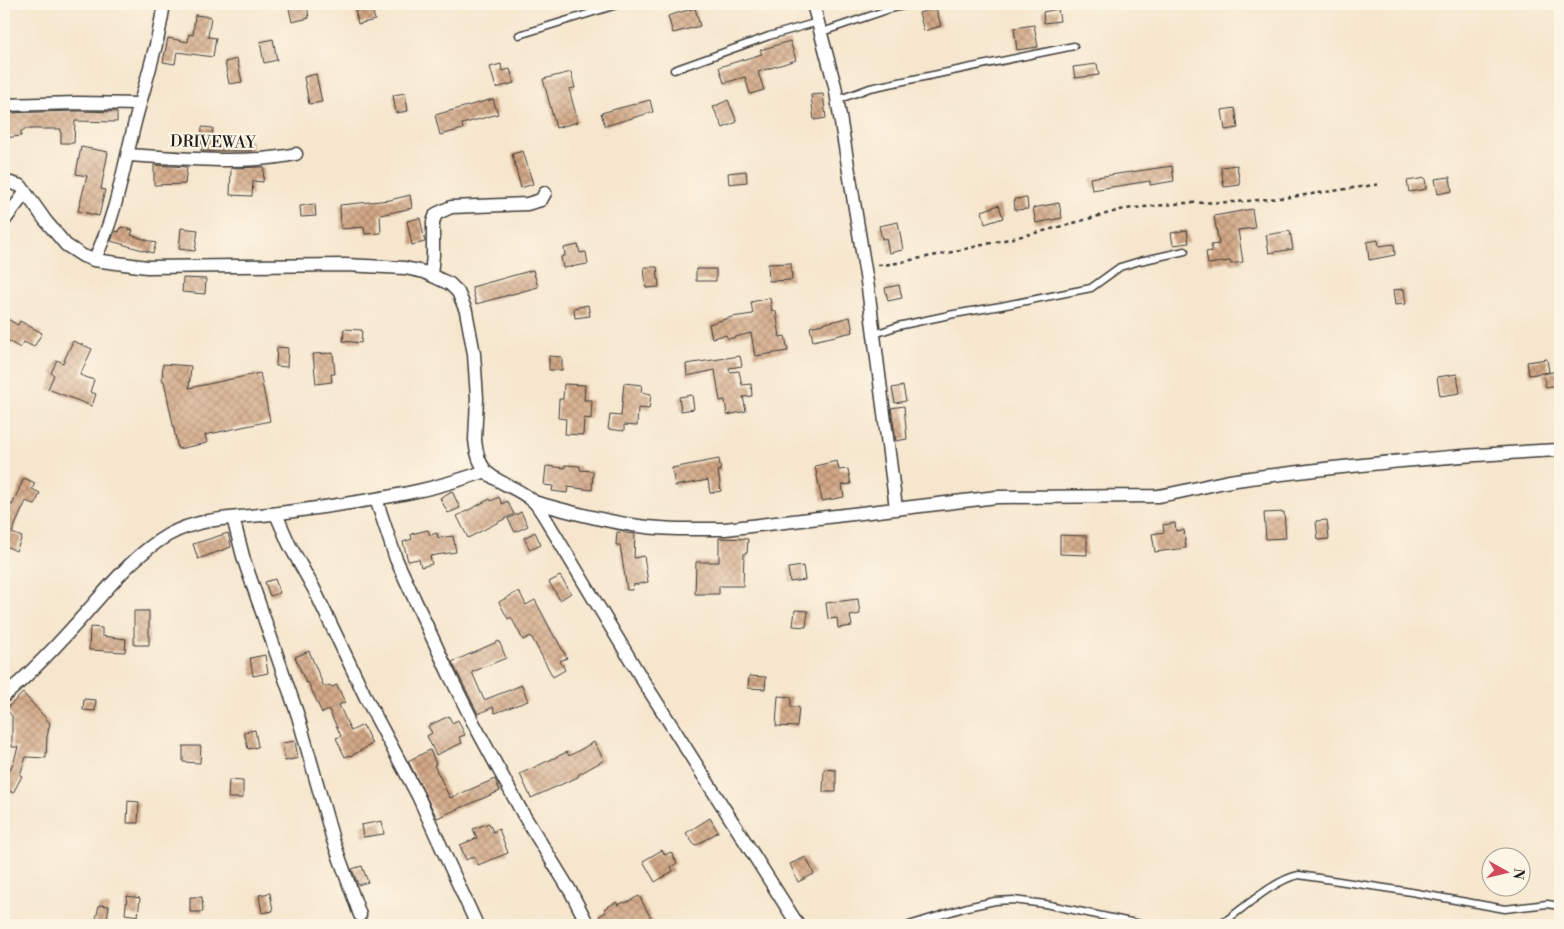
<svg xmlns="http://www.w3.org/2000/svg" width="1564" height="929" viewBox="0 0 1564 929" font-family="'Libre Bodoni',serif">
<defs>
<pattern id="building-cross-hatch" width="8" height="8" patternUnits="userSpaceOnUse" patternTransform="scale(1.25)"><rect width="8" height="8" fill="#d3a886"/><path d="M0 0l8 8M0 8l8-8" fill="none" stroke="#aa886d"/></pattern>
</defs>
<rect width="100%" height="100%" fill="#fcf5e5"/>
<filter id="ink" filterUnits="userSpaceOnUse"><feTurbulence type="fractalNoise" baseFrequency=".02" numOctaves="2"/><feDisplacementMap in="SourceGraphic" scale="10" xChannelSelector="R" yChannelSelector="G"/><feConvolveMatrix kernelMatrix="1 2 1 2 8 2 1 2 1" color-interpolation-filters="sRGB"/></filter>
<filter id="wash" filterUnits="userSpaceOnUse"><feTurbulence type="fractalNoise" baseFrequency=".0096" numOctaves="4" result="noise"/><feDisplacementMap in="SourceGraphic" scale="20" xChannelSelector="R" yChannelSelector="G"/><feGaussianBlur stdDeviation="1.12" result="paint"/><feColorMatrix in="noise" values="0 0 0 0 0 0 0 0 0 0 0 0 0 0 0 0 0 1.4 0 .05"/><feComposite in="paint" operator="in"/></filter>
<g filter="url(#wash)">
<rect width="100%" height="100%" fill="#f6e6cd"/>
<g id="blocks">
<path fill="url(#building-cross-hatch)" d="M288 4H307L309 18 292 22Z
M354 4H371L375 20 358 24Z
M695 8 700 26 673 33 668 16Z
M936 8 941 26 924 31 919 13Z
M1058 9 1060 21 1044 23 1043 12Z
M195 15 211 17 208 37 216 38 213 57 177 52 175 64 163 62 168 38 188 42 189 34 193 35Z
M1034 25 1038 47 1017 50 1014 28Z
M273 39 277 60 264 63 260 42Z
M790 41 796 60 758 72 764 90 750 94 745 77 724 83 719 67 762 54 760 50Z
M237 59 242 82 229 84 225 62Z
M501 64 502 71 510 69 514 83 496 88 490 67Z
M1097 64 1099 75 1075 78 1073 67Z
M571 72 575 88 569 89 578 122 556 128 543 79Z
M316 74 322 102 309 104 304 77Z
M405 93 408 111 396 113 393 95Z
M823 94 826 118 814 120 811 95Z
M493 99 498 114 462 124 463 129 440 135 435 115Z
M650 100 653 112 605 126 601 113Z
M728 100 737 122 723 128 713 107Z
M1235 108 1238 128 1225 130 1222 110Z
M78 111 117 112V122L75 121 74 143H61V129H24V131H21V136L4 138V113Z
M202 127 213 128 212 139 252 141 251 151H201Z
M81 147 108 152 101 189 105 190 99 216 78 211 87 176 76 174Z
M523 151 533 184 521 188 512 154Z
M154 165 187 167 185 184 154 185Z
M1237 165 1240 185 1224 187 1221 167Z
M1172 166 1174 181 1150 185V181L1092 190 1090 178Z
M264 167 263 182 253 181 252 196 230 195 231 168Z
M746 171 747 182 729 184 728 173Z
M1450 177 1452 191 1438 194 1435 179Z
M1425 178 1426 189 1409 192 1407 181Z
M410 195 412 208 380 215 381 233 365 234 364 227 341 229 340 205 390 200Z
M1027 198 1028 209 1015 210 1014 199Z
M1059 203 1062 218 1036 223 1033 208Z
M315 204 316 216 301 217 300 206Z
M999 205 1003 218 985 224 982 211Z
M1252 209 1255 228 1238 230 1243 262 1231 264 1230 261 1208 264 1206 252 1212 251 1211 245 1219 244 1214 216Z
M420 218 425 242 412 245 407 221Z
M898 222 903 250 889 253 886 238 882 239 879 226Z
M121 227 133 230 131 235 156 243 153 253 111 241 115 231 119 232Z
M181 228 198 230 195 251 179 249Z
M1187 230 1189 243 1173 245 1171 233Z
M1290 231 1293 249 1269 253 1266 235Z
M1378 240 1379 246 1394 244 1395 255 1369 260 1367 242Z
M578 245 580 253 586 252 588 264 563 268 561 257 565 256 564 248Z
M791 263 792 280 769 281 768 264Z
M644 267H657L659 287 646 288Z
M696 269H716V281H696Z
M533 270 538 287 476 304 472 287Z
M183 278 206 279 205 294 182 292Z
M899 285 902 298 888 301 885 288Z
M1404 289 1406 304 1395 305 1393 290Z
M770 298 772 312 776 311 780 337 785 336 788 351 755 356 751 333 728 339 726 335 712 338 709 324 732 317 753 314 751 302Z
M588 305 590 316 575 318 574 308Z
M4 317 18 325 20 321 42 333 34 347 24 342 20 348 4 338Z
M850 317 853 332 813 341 810 327Z
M344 329 362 330 361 343 343 341Z
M73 341 92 349 80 375 94 380 90 392 96 394 92 406 48 389 54 375 51 373 57 360 63 363Z
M277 347 288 348 287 367 276 366Z
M333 353 335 374H331L332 382 316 384 313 354Z
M549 356 562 357V370H549Z
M740 356 742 366 729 368 730 372 739 371 742 385 751 384 752 396 743 397 746 411 727 415 725 400 720 401 715 370 687 376 686 364Z
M1547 359 1549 372 1529 375 1527 362Z
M163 364 191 366 189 388 260 373 270 421 205 435 207 443 178 449 164 381 162 380Z
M1557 371 1559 385 1546 387 1543 374Z
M1457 374 1460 393 1440 396 1437 377Z
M624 383 642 385 641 392 651 394 649 409 638 408 637 426 624 425V431L608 429 610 415 621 416Z
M564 384 585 385 584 400H592L591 419 584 418 583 435 565 434 566 419 558 418 559 399H563Z
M903 386 906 401 895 403 892 388Z
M692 395 694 409 681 411 679 397Z
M904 406 907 439 896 441 891 408Z
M719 459 721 471H718L721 491 710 493 708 480 675 486 672 468Z
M837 461 839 470 848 469 851 484 842 485 844 497 822 501 815 466Z
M565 465 580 466V470L593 471 592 490 568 487 567 493 552 491 553 486 544 485 546 466 565 468Z
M24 478 35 483 32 489 40 493 35 505 26 501 16 523 12 533 22 537 16 551 6 546 4 551V517L10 504 12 505Z
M452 491 460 508 448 513 440 498Z
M499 497 502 504 507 501 514 514 468 538 457 516 490 499 491 501Z
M521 512 528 526 515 532 508 519Z
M1284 512 1286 538 1266 539 1264 513Z
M1327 520 1329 539 1318 540 1316 521Z
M1175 523 1176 531 1184 530 1186 548 1155 552 1152 534 1164 532 1163 525Z
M428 530 430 535 437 533 438 538 453 536 456 552 430 556 432 564 421 567 419 559 408 561 403 542 412 539 411 534Z
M535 532 541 545 530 550 524 538Z
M617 532 635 534 634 558 644 556 648 582 633 585 632 590H627L620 545H616Z
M228 533 231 547 198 559 193 544Z
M1060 535 1087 536V555L1060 554Z
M719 538 748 539 747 553H744L743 586H719V594H695L696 562H719Z
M803 566 805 580 790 582 788 568Z
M560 576 571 593 560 600 549 582Z
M275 579 280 593 270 596 265 582Z
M519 591 526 605 535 600 555 638H556L567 658 560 661 565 670 553 677 531 636 523 640 511 617 508 619 499 602Z
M858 599 860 614 850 616 852 626 838 628 837 618 828 619 826 603Z
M795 610 808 611 806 627 793 626Z
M134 611H149V645H134Z
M90 627 102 628V636L126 639 125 652 89 650Z
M499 641 506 658 472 672 484 700 522 685 528 701 495 713 493 707 478 714 452 662Z
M309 651 324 687 330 685 332 687 337 685 345 702 339 705 351 731 363 725 372 744 351 756V755L345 757 336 738 341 736 329 710 322 713 308 682 306 683 295 657Z
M265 655 268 673 253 676 250 658Z
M749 676 766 677 765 689 748 688Z
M23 693 50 723 47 737 46 758 26 757 20 775 22 776 13 793 4 788V782L14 761 18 747H12V716L6 709Z
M778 696 791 697V707H799L797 727 776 726Z
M84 699 96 700 95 711 83 710Z
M449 716 452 723 458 720 465 735 459 737 462 743 436 755 427 736 432 733 428 726Z
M255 730 258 747 248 749 244 732Z
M295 741 298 758 285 761 282 743Z
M594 742 604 760 578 775V777L531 798 520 774 567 752 569 756Z
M183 746H201L200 763 183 762Z
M430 750 436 764 434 765 450 798 495 779 500 791 437 818 408 761Z
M824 769 836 770V792H823Z
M229 780 243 781V798H228Z
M128 801 139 802 138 823H127Z
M710 818 718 832 695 846 686 833Z
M382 821 384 834 363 837 361 825Z
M489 823 493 832 499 829 508 853 478 865 474 856 466 860 460 845 477 838 473 829Z
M662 850 665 855 671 852 677 863 671 867 673 871 655 882 643 861Z
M806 857 814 874 798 882 790 864Z
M362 866 368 882 358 885 352 869Z
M270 893 273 911 262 913 259 895Z
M127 896 140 898 138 916 125 914Z
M639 896 655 925H604L599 916 606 912 604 909 616 902 618 905 624 902 625 903Z
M190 897H202L203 912H190Z
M99 905 109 906 106 925 95 924Z"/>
</g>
</g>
<g filter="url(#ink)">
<use href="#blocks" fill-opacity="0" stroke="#3d3a37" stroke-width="1"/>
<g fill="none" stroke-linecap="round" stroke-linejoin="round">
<g stroke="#3d3a37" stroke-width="9">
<path id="lane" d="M822 32 890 9 911 4
M519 35 620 4
M674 70 769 36 818 22
M837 100 870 88 1074 46
M875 334 898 326 954 314 1001 306 1091 288 1120 267 1140 261 1185 251
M909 925 967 907 995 901 1013 900 1045 904 1145 925
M1220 925C1240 911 1275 879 1299 875L1411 892 1505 909 1547 904 1560 906"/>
</g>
<g stroke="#3d3a37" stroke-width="15">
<path id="street" d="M813 4 835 86 868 288 896 508
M4 105 78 103 140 104
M128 155C182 158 243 165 296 154
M4 181 21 186 45 220 66 245 83 256 94 260 147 267 346 265 405 268 424 272 450 284 458 292 466 311 474 354 477 398 475 440C479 485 505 478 532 500 537 504 540 510 544 516L642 679 798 925
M4 221 25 193
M94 260C116 217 123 169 135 122 141 99 148 76 154 52 159 36 161 20 164 4
M431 275 433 255V222L436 214 451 207 527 204 541 200 545 193
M376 499 396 559 449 674 474 724 523 814 571 892 588 925
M534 502C566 511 599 520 632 525 662 530 694 529 725 529L997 497 1158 496C1185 492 1210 484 1236 480 1344 465 1452 455 1560 450
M276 514 289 544 314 589 367 700 418 796 477 925
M233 518 244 560 298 716 333 840 360 915
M4 696C35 670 64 638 91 607 114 581 137 553 168 535 201 516 242 518 279 513 325 507 372 501 417 491 441 486 463 479 486 471"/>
</g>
<path stroke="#3d3a37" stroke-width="2.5" stroke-dasharray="4 4" stroke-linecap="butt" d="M878 265 891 264 952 252 1048 230 1124 209 1185 203 1236 202 1291 197 1381 184"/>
<use href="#lane" stroke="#fff" stroke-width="6"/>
<use href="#street" stroke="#fff" stroke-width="12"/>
</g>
</g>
<g text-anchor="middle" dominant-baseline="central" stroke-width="4.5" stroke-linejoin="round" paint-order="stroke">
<g font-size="16" fill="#1c1c1c" stroke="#fcf5e5">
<text transform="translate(213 142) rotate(1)">DRIVEWAY</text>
</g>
</g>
<rect width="1564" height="929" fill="none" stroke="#fcf5e5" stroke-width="20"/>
<g transform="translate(1506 872) rotate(98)"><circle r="24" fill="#fcf5e5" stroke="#a29e95"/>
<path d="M0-4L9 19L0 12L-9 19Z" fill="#d1495b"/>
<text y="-8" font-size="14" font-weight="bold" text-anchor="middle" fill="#1c1c1c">N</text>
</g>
</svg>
